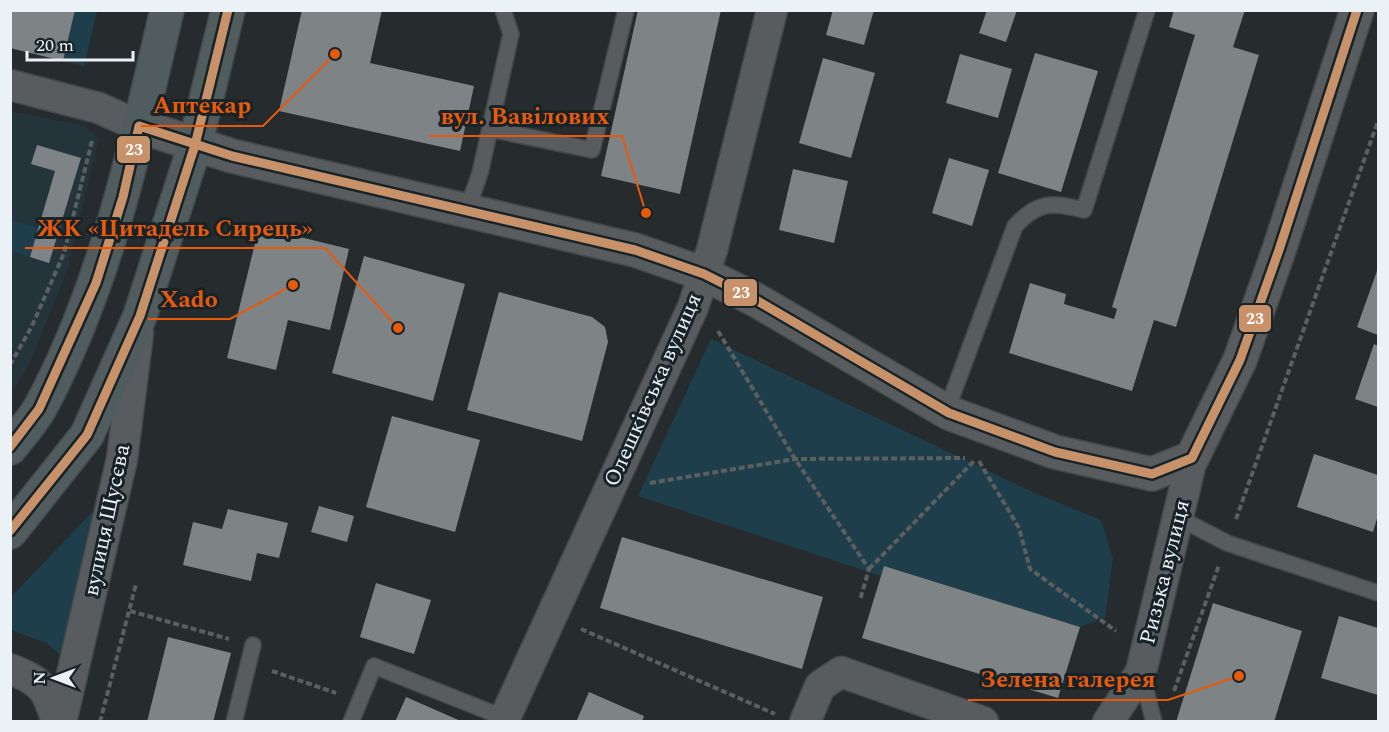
<svg xmlns="http://www.w3.org/2000/svg" width="1389" height="732" viewBox="0 0 1389 732" font-family="Spectral,serif">
<rect width="100%" height="100%" fill="#262c2e"/>
<path fill="#23343b" d="M11 111 85 126 99 139 67 271 27 369 11 392Z"/>
<path fill="#1e3e4b" d="M75 11H97L84 66 63 61Z
M10 220 39 228 30 257 11 251Z
M711 339 1035 493 1101 520 1113 558 1105 617 1080 627 884 566 881 576 638 496Z
M98 506 64 658 46 643 11 630 10 598Z"/>
<path fill="#7e8385" d="M10 10H75L63 61 10 48Z
M302 10H382L370 63 474 86 460 151 279 111Z
M638 10H721L680 194 601 176Z
M833 10H874L864 45 826 35Z
M987 10H1017L1006 42 979 33Z
M1174 10H1245L1233 47 1259 55 1176 327 1154 320 1132 391 1009 353 1030 283 1066 294 1064 304 1114 319 1117 309 1112 307 1195 35 1169 27Z
M1035 53 1098 71 1061 192 998 173Z
M960 54 1012 69 998 118 946 103Z
M823 58 875 73 851 158 799 143Z
M37 145 81 158 49 263 30 257 55 171 31 164Z
M949 158 989 170 972 226 932 213Z
M793 169 848 181 834 243 779 230Z
M259 227 349 249 330 330 288 320 276 370 227 358Z
M364 256 465 284 433 401 332 373Z
M1377 271H1378V335L1357 327Z
M499 292 592 317 605 327 608 342 582 441 467 410Z
M1374 344 1378 346V407L1355 399Z
M392 416 480 440 455 532 366 507Z
M1314 454 1378 475V515L1373 532 1297 507Z
M319 506 354 516 347 542 311 532Z
M228 509 288 523 279 558 257 553 251 581 183 565 193 522 222 529Z
M622 537 823 597 802 669 600 608Z
M884 566 1080 627 1058 698 862 638Z
M376 583 431 600 414 654 360 637Z
M1213 603 1302 631 1274 722H1176Z
M1339 616 1378 628V695L1321 678Z
M168 637 231 653 213 722H147Z
M589 692 644 716 642 722H576Z
M406 697 463 722H395Z"/>
<g fill="none" stroke-linecap="round" stroke-linejoin="round">
<g stroke="#44484b" stroke-width="18">
<path id="service" d="M490 129 592 150 626 10
M466 213 480 173 511 34 503 10
M949 413 952 396 1015 226C1038 201 1052 202 1084 210L1147 10
M1179 518 1227 543 1378 593
M1141 672 1154 722
M234 722 253 645
M351 722 374 666 505 718"/>
</g>
<g stroke="#44484b" stroke-width="33">
<path id="minor" d="M10 85 99 108 139 126
M10 669C43 682 47 689 57 722
M61 722 122 459 138 333
M503 722 693 307 712 250 772 10
M805 722 820 686 841 672 983 722
M1108 722 1141 672 1192 458"/>
</g>
<g stroke="#44484b" stroke-width="36">
<path id="tertiary" d="M139 126 232 156 635 250 704 274 756 300 949 413 1055 452 1152 474 1192 458 1240 360 1279 250 1357 10"/>
</g>
<g stroke="#44484b" stroke-width="36">
<path id="secondary" d="M10 448C20 435 32 422 40 408 107 284 135 146 167 10
M10 532 87 435 140 316 195 145 228 10"/>
</g>
<path stroke="#5b5f60" stroke-width="4" stroke-dasharray="6 3" stroke-linecap="butt" d="M718 331 795 459 869 569 860 600
M10 365 32 326 64 253 92 141
M979 461 1019 528 1030 569 1116 631
M650 483 795 459 965 458
M1236 519 1378 121
M869 569 975 460
M130 611 229 639
M581 629 775 714
M272 671 336 693
M1174 691 1219 565
M100 722 136 584"/>
<use href="#service" stroke="#585c5e" stroke-width="15"/>
<use href="#minor" stroke="#585c5e" stroke-width="30"/>
<use href="#tertiary" stroke="#585c5e" stroke-width="33"/>
<use href="#secondary" stroke="#515c5e" stroke-width="33"/>
<g stroke="#182328" stroke-width="14">
<path id="bus-1" d="M10 447 39 409 96 283 123 197 139 126 232 156 635 250 704 274 756 300 949 413 1055 452 1152 474 1192 458 1240 360 1279 250 1357 10
M10 531 87 435 140 316 195 145 228 10"/>
</g>
<use href="#bus-1" stroke="#c7916a" stroke-width="9"/>
</g>
<g text-anchor="middle" dominant-baseline="central" stroke-width="6" stroke-linejoin="round" paint-order="stroke">
<g font-size="22" fill="#ebf2f6" stroke="#182328">
<text transform="translate(653 390) rotate(-66)">Олешківська вулиця</text>
<text transform="translate(107 520) rotate(-78)">вулиця Щусєва</text>
<text transform="translate(1165 572) rotate(-76)">Ризька вулиця</text>
</g>
</g>
<path fill="none" stroke="#e8590c" stroke-width="2" d="M335 54L263 126H141M646 213L622 136H429M398 328L325 248H25M293 285L230 319H148M1239 676L1168 700H968"/>
<g fill="#e8590c" stroke="#182328" stroke-width="2">
<circle cx="335" cy="54" r="6"/>
<circle cx="646" cy="213" r="6"/>
<circle cx="398" cy="328" r="6"/>
<circle cx="293" cy="285" r="6"/>
<circle cx="1239" cy="676" r="6"/>
</g>
<g font-size="24" text-anchor="middle" font-weight="bold" fill="#e8590c" stroke="#182328" stroke-width="6" stroke-linejoin="round" paint-order="stroke">
<text x="202" y="113">Аптекар</text>
<text x="525" y="124">вул. Вавілових</text>
<text x="175" y="236">ЖК «Цитадель Сирець»</text>
<text x="189" y="307">Xado</text>
<text x="1068" y="687">Зелена галерея</text>
</g>
<g stroke="#182328" stroke-width="2">
<rect x="116" y="135" width="35" height="29" rx="6" fill="#c7916a"/>
<rect x="723" y="278" width="35" height="29" rx="6" fill="#c7916a"/>
<rect x="1238" y="304" width="34" height="29" rx="6" fill="#c7916a"/>
</g>
<g font-size="16" text-anchor="middle" font-weight="bold" fill="#fff">
<text x="134" y="155">23</text>
<text x="741" y="298">23</text>
<text x="1255" y="324">23</text>
</g>
<rect width="1389" height="732" fill="none" stroke="#ebf2f6" stroke-width="24"/>
<g transform="translate(54 678) rotate(270)" stroke="#182328" stroke-width="4.5" paint-order="stroke">
<path d="M0-4.5L10 22L0 15L-10 22Z" fill="#ebf2f6"/>
<text y="-9" font-size="16" font-weight="bold" text-anchor="middle" fill="#ebf2f6">N</text>
</g>
<path d="M27 51v9h106v-9" fill="none" stroke="#ebf2f6" stroke-width="3"/>
<text x="36" y="51" font-size="18" fill="#ebf2f6" stroke="#182328" stroke-width="4.5" paint-order="stroke">20 m</text>
</svg>
